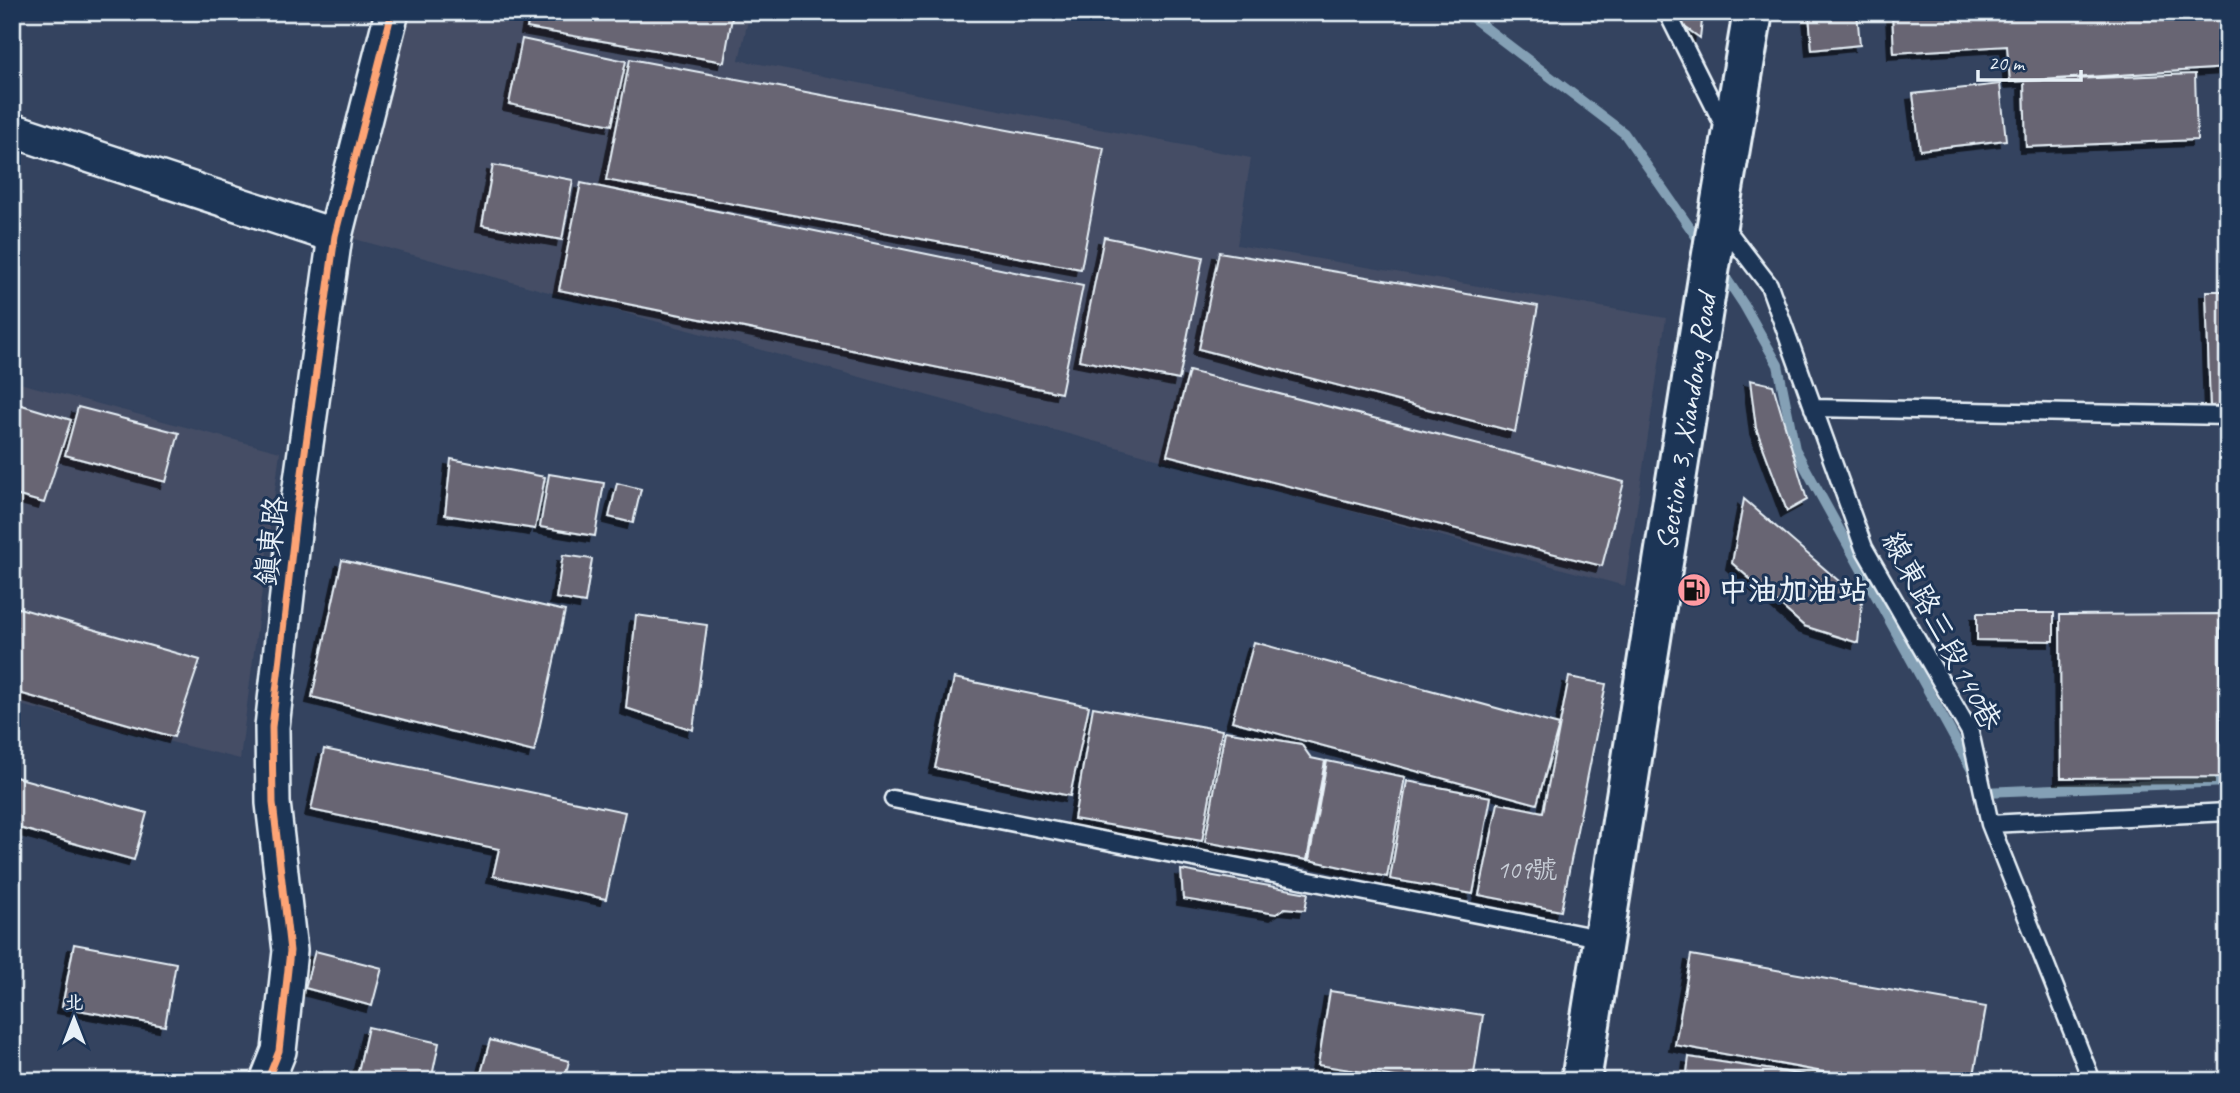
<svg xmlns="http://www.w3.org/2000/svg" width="2240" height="1093" viewBox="0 0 2240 1093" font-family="Caveat,'LXGW WenKai TC',sans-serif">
<defs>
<filter id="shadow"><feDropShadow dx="-6" dy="6" stdDeviation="0" flood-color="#0009"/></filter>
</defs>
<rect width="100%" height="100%" fill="#34435f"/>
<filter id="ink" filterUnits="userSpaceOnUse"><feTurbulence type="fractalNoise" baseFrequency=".0143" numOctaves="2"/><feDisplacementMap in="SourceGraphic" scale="14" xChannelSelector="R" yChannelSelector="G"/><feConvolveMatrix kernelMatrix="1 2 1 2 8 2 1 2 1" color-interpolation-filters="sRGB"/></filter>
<g filter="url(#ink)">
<path fill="#444d65" d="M406 12H750L739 60 1251 158 1237 245 1666 318 1625 586 351 238Z
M12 381 280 452 240 759 12 703Z"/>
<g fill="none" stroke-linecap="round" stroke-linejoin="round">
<path stroke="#84a0b5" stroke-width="10" d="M1465 12 1624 133 1702 245
M1720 269 1744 305 1778 365 1795 449 1984 792 2228 782"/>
</g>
<path fill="#686573" stroke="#e8f1f8" stroke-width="2" filter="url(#shadow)" d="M530 12H733L724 62 527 28Z
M1683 12H1703L1700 38 1682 25Z
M1828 12H1857L1860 45 1812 50 1809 14Z
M1892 12H2228V68L2010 82 2007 46 1894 53Z
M522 39 626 61 612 125 509 104Z
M630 59 1104 148 1081 269 606 180Z
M2195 74 2197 140 2026 147 2024 81Z
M2000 84 2006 140 1920 150 1913 94Z
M493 165 573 180 562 240 482 225Z
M581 183 1083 286 1061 393 559 290Z
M1104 237 1203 257 1179 380 1079 360Z
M1219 252 1538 306 1515 432 1199 349Z
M2206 291H2228V405L2210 406Z
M1189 371 1624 482 1602 566 1167 455Z
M1750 380 1773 385 1807 500 1787 511 1756 428Z
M12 402 71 420 44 503 12 494Z
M78 407 179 433 166 482 65 455Z
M451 459 545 477 535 529 445 515Z
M549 474 604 483 595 536 540 527Z
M617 483 641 489 633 523 609 517Z
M1744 499 1862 601 1858 643 1804 626 1732 563Z
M563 555 592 559 585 603 556 598Z
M342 560 565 611 534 752 312 697Z
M12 606 200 660 174 737 12 691Z
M1977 613H2054V641L1977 640Z
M2220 614V777L2061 778 2060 615Z
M636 615 707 625 693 730 626 708Z
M1254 642 1559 725 1537 804 1232 721Z
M1569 677 1606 684 1561 911 1479 895 1498 803 1543 812Z
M954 678 1089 706 1070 796 935 768Z
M1093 707 1222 730 1202 841 1074 819Z
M1225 731 1301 744 1311 758 1325 761 1307 860 1205 842Z
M324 749 625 812 606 899 493 876 499 849 311 810Z
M1327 761 1405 777 1387 877 1309 860Z
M12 776 147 813 134 860 12 826Z
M1407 781 1491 797 1473 894 1390 879Z
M1181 870 1308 893 1305 910 1285 908 1276 914 1183 899Z
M74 944 176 963 165 1026 62 1007Z
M315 951 382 968 372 1006 305 988Z
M1691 955 1986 1007 1973 1081H1872L1675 1045Z
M1330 991 1483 1015 1473 1081H1421L1318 1065Z
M368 1027 439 1043 431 1081H356Z
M490 1040 569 1061 564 1081H479Z
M1689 1057 1843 1081H1686Z"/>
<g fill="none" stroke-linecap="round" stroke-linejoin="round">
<g stroke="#e8f1f8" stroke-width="21">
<path id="lane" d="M1667 12 1726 130
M1722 224 1769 285 1864 548 1970 732 1990 824 2092 1081
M1813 408 2228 416
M893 799 1604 939
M1990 824 2228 812"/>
</g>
<g stroke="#e8f1f8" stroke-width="38">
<path id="street" d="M12 130 335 236
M267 1081 279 1051 290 951 273 803 272 727 296 516 335 236 392 12"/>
</g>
<g stroke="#e8f1f8" stroke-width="44">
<path id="secondary" d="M1581 1081 1708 278 1753 12"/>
</g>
<use href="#lane" stroke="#1d3557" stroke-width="16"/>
<use href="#street" stroke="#1d3557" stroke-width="33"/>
<use href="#secondary" stroke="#1d3557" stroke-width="38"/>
<g stroke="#1d3557" stroke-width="11">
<path id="cycleway" d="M267 1081 279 1051 290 951 273 803 272 727 296 516 335 236 392 12"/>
</g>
<use href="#cycleway" stroke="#fda474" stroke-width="7"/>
</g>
</g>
<defs>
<g id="fuel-disc" transform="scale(1.75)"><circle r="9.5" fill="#ff9aa2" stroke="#1d3557"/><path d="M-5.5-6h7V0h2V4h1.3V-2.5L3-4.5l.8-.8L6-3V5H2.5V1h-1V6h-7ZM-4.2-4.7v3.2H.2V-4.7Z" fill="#111"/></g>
</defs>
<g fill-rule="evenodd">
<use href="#fuel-disc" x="1694" y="590"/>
</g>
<g text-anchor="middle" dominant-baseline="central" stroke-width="6" stroke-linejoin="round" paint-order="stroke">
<g font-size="26" fill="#c8ced7">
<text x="1527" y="869">109號</text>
</g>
<g font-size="30" fill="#e8f1f8" stroke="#1d3557">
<text transform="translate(1686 422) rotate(-81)">Section 3, Xiandong Road</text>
<text transform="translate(271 541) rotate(-83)">鎮東路</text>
<text transform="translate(1942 631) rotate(62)">線東路三段140巷</text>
</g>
<g font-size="30" font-weight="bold" fill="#e8f1f8" stroke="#1d3557" text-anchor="start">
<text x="1718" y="590">中油加油站</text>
</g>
</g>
<rect width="2240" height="1093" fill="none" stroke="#1d3557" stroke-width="42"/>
<rect x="21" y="21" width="2198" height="1051" fill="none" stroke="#e8f1f8" stroke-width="2.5" filter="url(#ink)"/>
<g transform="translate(74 1019)" stroke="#1d3557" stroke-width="5" paint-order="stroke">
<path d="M0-5L12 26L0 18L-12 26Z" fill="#e8f1f8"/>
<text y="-10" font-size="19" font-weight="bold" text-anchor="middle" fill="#e8f1f8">北</text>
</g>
<path d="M1978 70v10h103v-10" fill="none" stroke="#e8f1f8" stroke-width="3.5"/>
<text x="1988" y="70" font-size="21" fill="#e8f1f8" stroke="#1d3557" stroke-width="5" paint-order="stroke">20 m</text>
</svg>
